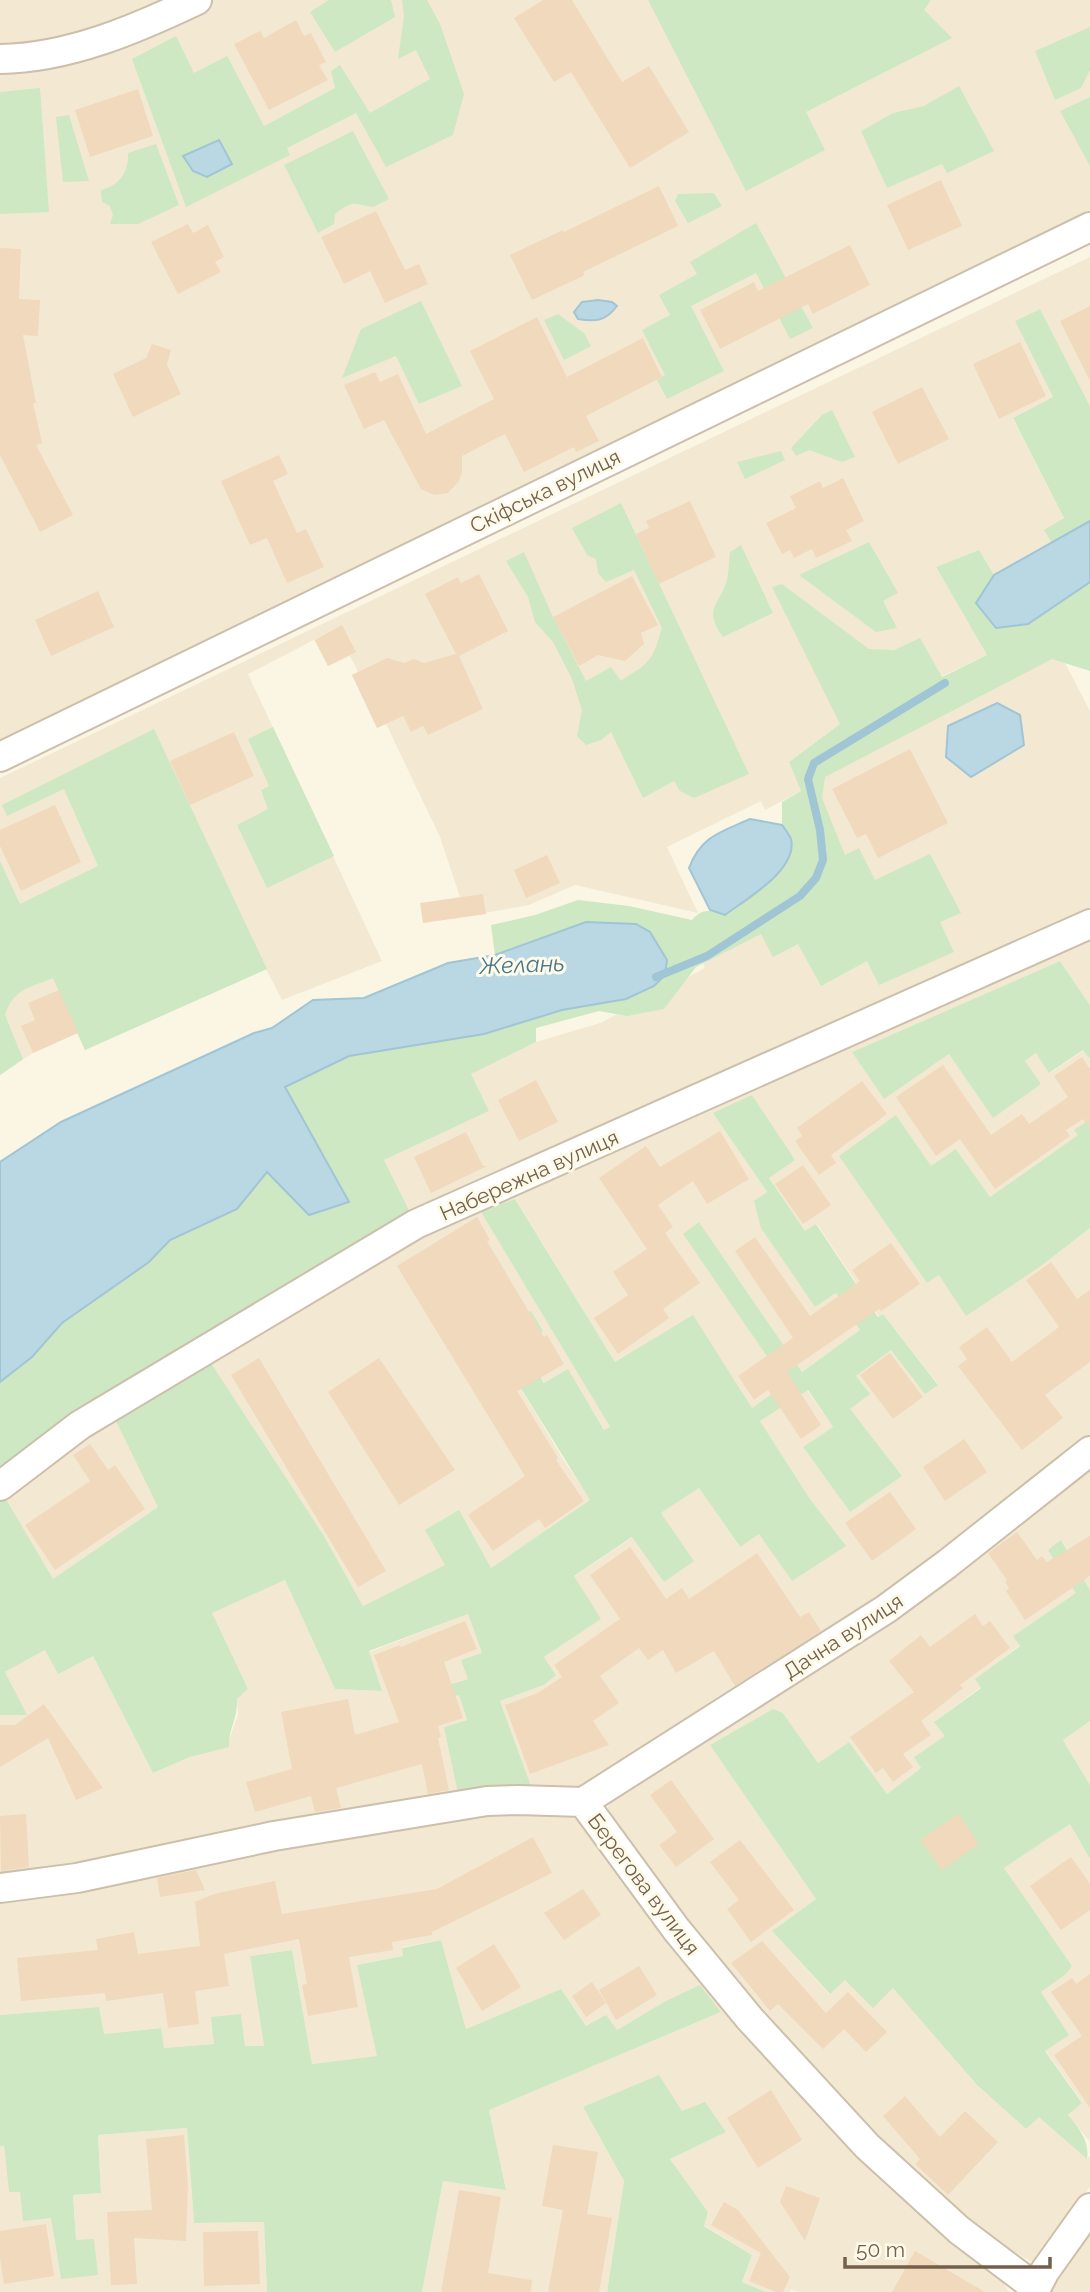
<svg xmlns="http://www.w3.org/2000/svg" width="1090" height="2292" viewBox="0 0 1090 2292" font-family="Raleway,sans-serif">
<rect width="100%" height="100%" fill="#fbf6e4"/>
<path fill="#f3e9d3" d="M0 0H1090V222L0 750Z
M1090 257V406L1040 309 1015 321 1053 397 1013 419 1064 518 1045 530 1052 543 994 575 979 550 936 567 987 655 840 724 789 762 801 791 765 810 761 801 667 847 698 913 575 885 529 905 463 917 460 897 440 837 386 724 377 728 352 675 358 672 350 656 328 666 314 640 248 674 382 961 282 1000 266 969 85 1050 77 1033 33 1053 0 1075V778Z
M1047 628 1090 711V911L1018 940 588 1139 412 1216 384 1160 489 1111 470 1074 536 1042 600 1023 705 968 699 956 776 919 814 782Z
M1090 937V1005L1060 961 852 1052 885 1098 949 1054 1041 1085 1025 1061 1036 1053 1050 1073 1084 1050 1090 1059V1119L1075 1130 1078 1135 990 1197 956 1149 927 1283 939 1275 1041 1266 1090 1228V1442L917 1575 595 1786 0 1882V1715H26L5 1672 45 1650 93 1656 153 1773 229 1740 238 1714 237 1699 248 1689 211 1613 285 1580 335 1689 382 1691 369 1652 468 1614 482 1653 468 1679 409 1697 439 1700 459 1694 467 1720 444 1727 531 1786 500 1701 544 1685 556 1675 544 1657 600 1619 573 1577 633 1537 694 1561 661 1513 699 1488 739 1546 759 1534 845 1546 810 1499 760 1421 807 1390 833 1427 803 1447 850 1512V1408L856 1376 891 1349 925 1393 938 1384 883 1314 879 1317 817 1224 805 1232 769 1178 795 1159 713 1113 767 1192 815 1307 836 1293 861 1330 802 1372 699 1222 684 1234 786 1384 753 1409 615 1362 516 1200 482 1212 610 1427 605 1431 568 1370 545 1384 522 1344 489 1335 563 1459 591 1500 491 1568 458 1511 446 1565 363 1606 324 1536 211 1364 159 1507 52 1580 0 1496 84 1432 378 1255Z
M1090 1459V1590L1062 1541 1048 1550 1077 1593 1014 1636 1020 1645 976 1679 981 1687 935 1721 946 1736 915 1756 921 1768 887 1794 849 1742 818 1763 783 1713 710 1745 816 1899 772 1931 829 1994 845 1980 893 1987 977 2085 1026 2129 1039 2116 1087 2159 1090 2156V2187L1035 2264 965 2223 875 2139 760 2012 684 1923 606 1813 614 1788Z
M1090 1721V1785L1063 1740Z
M485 1808 569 1812 585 1828 724 2006 998 2274 1009 2292H799L791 2290 790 2292H766L742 2282 752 2255 704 2225 708 2212 670 2159 725 2132 682 2112 583 2107 624 2181 607 2292H422L443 2181 506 2189 489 2110 721 2012 664 2002 617 2030 586 2026 561 1989 466 2029 441 1940 402 1947 403 1956 358 1965 378 2056 312 2064 292 1950 250 1956 264 2046H245L241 2015 214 2044 164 2048 160 2028 104 2034 99 2007 0 2015V1894Z
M1070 1824 1090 1859V2142L1068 2115 1082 2102 1045 2050 1041 1992 1066 1974 1004 1868Z
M187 2128 194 2223 264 2222 267 2292H0V2146H4L9 2191H20L51 2217 61 2279 76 2241 73 2195 101 2193 98 2135Z
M1090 2230V2292H1051L1057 2279Z"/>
<path fill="#cde8c3" d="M329 0H391L395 17 335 52 310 12Z
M402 0H427L440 24 464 94 453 135 386 167 356 113 287 148 290 155 186 207 132 59 176 36 194 73 227 56 264 126 335 88 331 71 340 65 370 113 430 79 416 50 398 59 404 16Z
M648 0H931L924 10 952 38 806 112 825 150 746 191Z
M1090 27V70L1081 88 1055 100 1035 51Z
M959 86 994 151 947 173 942 164 887 188 861 131 893 113 924 106Z
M40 88 49 212 0 214V92Z
M1090 97V166L1060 111Z
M69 115 89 181 63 182 56 117Z
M353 131 389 199 373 207C353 204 354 199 335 214L334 224 318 233 284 165Z
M156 144 179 205 138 224H110L113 215 110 206 102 202 101 190C119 186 129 172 128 153Z
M714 193 722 206 688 223 675 201 678 194Z
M756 223 813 328 790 339 756 273 691 306 724 371 667 399 657 380 665 375 642 330 670 315 659 295 697 274 690 262Z
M421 301 462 386 419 404 396 356 342 378 361 329Z
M1040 309 1090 406V521L1052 543 1044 530 1064 518 1013 418 1053 397 1015 321Z
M558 314 584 333 591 346 564 360 544 320Z
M832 410 855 457 842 462 809 450 796 456 791 448 822 415Z
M781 451 785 460 745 479 737 462Z
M621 503 749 774 694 798 680 791 674 781 643 798 611 732 601 740 586 745 577 736 582 710 572 679 553 642 535 622 528 597 506 561 524 552 553 617 586 681 611 667 621 681C629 674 638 671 645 664 655 655 658 640 662 628L634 570 606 582 598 573 596 559 587 555 572 528Z
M869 542 898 593 883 601 897 628 876 632 799 575Z
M741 545 773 613 723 637C702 608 720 605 727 580 729 572 729 561 730 552Z
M979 550 994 575 976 603 1028 624 1090 582V671L1052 659 825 777 822 798 845 855 859 848 875 880 930 854 961 913 940 922 954 952 879 985 867 961 821 986 798 944 773 957 761 934 696 967 664 1009 627 1016 599 1011 536 1028V1042L471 1074 489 1111 384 1160 412 1216 0 1475V1382L32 1357 62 1323 149 1262 170 1240 237 1209 268 1172 309 1215 285 1087 349 1056 484 1034 562 1010 626 999 665 975 667 960 650 932 586 922 495 955 491 925 535 915 578 900 629 906 692 920C702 908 711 910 725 915L790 837 782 824V802L801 791 789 762 840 724 772 587 782 584 869 649 894 650 920 638 942 677 987 655 936 567Z
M273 727 334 856 267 888 237 825 268 809 261 790 269 786 248 739Z
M154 729 267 969 85 1050 53 978C29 988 13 989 5 1015L23 1059 0 1075V861L20 904 98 866 64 789 7 816 2 805Z
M1060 961 1090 1005V1059L1083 1050 1049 1073 1036 1053 1025 1061 1041 1084 993 1118 949 1054 884 1099 852 1052Z
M752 1095 795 1160 769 1178 805 1231 816 1224 878 1317 883 1314 938 1385 925 1394 891 1350 856 1376 870 1394 850 1409 902 1476 850 1512 803 1447 833 1427 808 1390 760 1421 810 1499 846 1546 792 1581 759 1534 740 1547 699 1488 661 1513 694 1561 664 1582 632 1537 574 1576 601 1619 544 1657 556 1675 544 1685 500 1701 531 1786 524 1791 459 1798 444 1727 467 1720 459 1695 439 1700 406 1698 468 1679 461 1660 482 1653 468 1614 369 1651 382 1691 335 1689 285 1580 212 1613 248 1689 237 1699C238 1719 228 1730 229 1747L190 1757 153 1773 93 1656 58 1674 45 1650 5 1672 27 1715H0V1499L4 1496 53 1579 158 1507 116 1421 211 1363 324 1536 363 1606 445 1565 425 1530 459 1510 491 1568 590 1500 488 1335 531 1311 543 1331 522 1344 544 1383 568 1369 604 1430 610 1427 481 1212 515 1199 615 1362 693 1315 752 1408 786 1384 683 1234 699 1222 802 1372 860 1330 836 1293 815 1307 761 1228 754 1201 767 1192 713 1113Z
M896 1115 931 1166 956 1149 990 1197 1078 1135 1074 1130 1090 1119V1228L1041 1266 966 1316 939 1275 927 1283 839 1156Z
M1061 1540 1090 1590V1721L1063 1740 1090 1785V1859L1070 1824 1004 1868 1072 1966 1066 1974 1041 1992 1069 2035 1045 2051 1082 2103 1068 2115C1079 2128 1090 2142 1087 2159L1039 2117 1026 2129 977 2085 893 1988 873 2008 845 1980 830 1994 772 1931 816 1899 710 1745 773 1709 783 1713 818 1763 849 1742 887 1794 921 1768 914 1757 945 1736 934 1722 981 1688 975 1679 1020 1646 1013 1636 1076 1593 1048 1550Z
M441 1940 466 2029 561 1989 586 2026 606 2015 617 2030 664 2002 700 1985 721 2012 489 2110 506 2190 443 2181 422 2292H267L264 2222 194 2223 187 2128 98 2135 101 2193 73 2195 76 2240 94 2239 98 2275 61 2279 51 2218 23 2221 20 2192H9L4 2146H0V2015L99 2007 104 2034 161 2028 164 2048 214 2044 211 2017 241 2014 245 2046H264L250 1956 292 1950 312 2064 377 2056 357 1965 403 1956 402 1948Z
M659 2075 682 2111 705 2102 726 2132 670 2159 708 2212 704 2226 752 2255 742 2282 766 2292H607L624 2181 583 2107Z"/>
<path fill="#bad7e4" stroke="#a0c5d5" stroke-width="2" d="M219 140 232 164 207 177 193 171 183 156Z
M598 300 612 302 617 306C606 321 596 322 578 319L574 312 582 302Z
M1090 521V582L1028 624 996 628 976 603 994 575Z
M997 703 1020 715 1024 745 971 777 946 757 948 726Z
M750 819 782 825C785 829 789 834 791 839 798 870 746 899 725 915L710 910 689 868C701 836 721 832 750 819Z
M586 922 636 924 650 932 667 960 665 975 654 986 626 999 562 1010 484 1034 349 1056 285 1087 349 1202 309 1215 267 1172 237 1209 170 1240 149 1262 62 1323 32 1357 0 1382V1162L61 1122 254 1033 272 1028 313 1000 364 998 448 963 495 955Z"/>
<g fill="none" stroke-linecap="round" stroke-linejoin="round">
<path stroke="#a0c5d5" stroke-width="8" d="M656 977 707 956 800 896 816 878 823 860 820 830 808 779 814 763 945 683"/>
</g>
<path fill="#f0d9bd" d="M543 0H572L622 82 649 66 689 132 630 168 571 72 554 82 514 18Z
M296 20 304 36 311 33 326 62 319 65 328 80 269 110 234 44 260 31 264 38Z
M138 89 153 136 90 157 75 110Z
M941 180 962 226 908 250 887 205Z
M659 186 678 226 583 272 585 275 532 300 510 255 563 230 564 232Z
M376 211 405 270 419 264 428 284 385 303 370 271 344 284 321 237Z
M188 224 193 233 208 225 224 257 215 262 221 272 178 294 151 242Z
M850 245 870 285 813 314 808 304 720 349 700 310 754 282 758 291Z
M0 248 21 249 19 299 40 300 38 336 23 335 36 403H33L42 443 36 445 73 515 40 532 0 455Z
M1090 306V381L1060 321Z
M537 317 567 377 643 338 662 377 586 416 599 441 576 452 574 447 524 472 505 434 462 456V472L459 481 448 493 434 495 421 489 384 420 364 429 344 385 375 372 380 382 398 374 426 434 494 399 470 351Z
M1020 342 1046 396 999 419 973 364Z
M152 344 171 350 167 365 181 394 133 417 113 374 146 358Z
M922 387 949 439 898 464 872 412Z
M279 455 288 474 273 481 297 533 306 529 324 567 287 583 267 538 250 545 221 481Z
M843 478 864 521 846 530 852 541 816 558 812 549 794 558 790 550 782 554 766 523 796 508 790 496 820 481 823 488Z
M690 501 716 557 659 584 636 534 649 528 646 521Z
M479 574 508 631 459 656 483 709 428 735 423 726 411 732 403 716 377 728 352 675 387 658 404 663 414 659 424 663 456 654 425 594 458 577 461 583Z
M632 576 658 625 641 633 644 644 625 661 598 655 579 666 553 617Z
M98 591 114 627 51 656 35 620Z
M342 625 356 652 328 666 315 640Z
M234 732 254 776 190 805 170 761Z
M910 749 948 823 878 858 866 834 857 838 832 789Z
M55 805 81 862 21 891 0 846V830Z
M547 855 560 883 526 898 514 870Z
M483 894 486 914 423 923 420 903Z
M59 990 78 1033 33 1053 21 1026 35 1020 28 1003Z
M1082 1057 1090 1069V1129L1083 1119 1066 1130 1070 1136 995 1189 960 1139 936 1156 896 1097 943 1065 991 1135 1022 1114 1029 1124 1068 1097 1054 1076Z
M536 1080 558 1122 519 1141 498 1100Z
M862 1081 887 1114 831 1155 836 1163 819 1175 795 1141 802 1136 797 1128Z
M720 1131 749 1179 707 1204 693 1181 658 1205 673 1227 665 1233 700 1283 663 1309 669 1318 618 1354 594 1318 628 1295 613 1272 647 1249 599 1178 646 1146 660 1167Z
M466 1132 483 1166H487L431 1193 414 1157Z
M803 1165 831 1205 803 1224 775 1184Z
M477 1217 490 1240 487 1241 544 1337 547 1335 564 1364 517 1391 558 1458 556 1460 584 1501 545 1528 539 1519 493 1551 468 1515 525 1476 397 1266Z
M755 1237 810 1316 860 1281 852 1270 891 1243 920 1284 881 1311 879 1309 787 1372 821 1425 801 1439 768 1390 754 1400 738 1376 793 1338 735 1251Z
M1051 1262 1077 1299 1090 1290V1362L1045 1395 1063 1418 1022 1450 958 1366 967 1359 959 1347 987 1327 1012 1362 1059 1327 1026 1280Z
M890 1353 923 1397 893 1419 860 1375Z
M259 1358 386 1571 358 1587 231 1375Z
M379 1358 455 1470 399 1505 328 1392Z
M964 1439 987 1472 945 1501 923 1467Z
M90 1444 108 1470 115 1465 145 1509 55 1570 25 1525 90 1481 73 1455Z
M890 1492 916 1529 872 1561 845 1523Z
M1017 1532 1037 1560 1042 1556 1047 1562 1090 1536V1576L1025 1620 1006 1591 1009 1588 1005 1582 1007 1580 988 1553Z
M630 1547 666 1599 682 1588 689 1599 757 1553 800 1617 809 1612 821 1631 735 1686 714 1651 676 1673 663 1650 648 1660 639 1648 600 1676 619 1703 593 1721 609 1745 530 1774 505 1705 538 1693 562 1677 554 1665 620 1619 590 1575Z
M975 1614 983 1626 990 1621 1010 1648 960 1685 963 1688 921 1721 931 1735 903 1754 913 1767 893 1782 883 1768 876 1773 850 1737 914 1692 889 1661 921 1635 930 1647Z
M465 1621 477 1649 444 1662 463 1718 438 1726 441 1737 438 1738 449 1790 428 1794 422 1764 336 1788 341 1808 315 1812 311 1796 255 1812 246 1782 292 1769 281 1712 348 1699 355 1735 399 1722 374 1655 400 1645 401 1647Z
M44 1704 46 1707 103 1788 76 1800 48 1738 0 1767V1725H15Z
M671 1780 714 1839 676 1867 659 1845 677 1832 650 1795Z
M26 1814 29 1867 1 1871 0 1816Z
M958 1814 979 1844 942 1870 920 1840Z
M533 1837 552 1873 432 1932V1935L392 1942 393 1950 349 1957 358 2007 308 2016 302 1985 307 1984 299 1939 224 1954 229 1986 195 1991 199 2024 168 2028 163 1993 106 2001 105 1993 21 2001 17 1958 98 1950 96 1939 134 1932 138 1954 200 1946 195 1902 214 1894 275 1881 282 1914 437 1889Z
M740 1840 794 1910 751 1942 727 1909 739 1900 710 1862Z
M1071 1857 1090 1884V1910L1061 1930 1030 1886Z
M196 1870 205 1890 160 1897 157 1878Z
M583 1889 601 1915 564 1940 544 1913Z
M762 1941 826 2013 848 1992 887 2032 866 2052 844 2029 823 2049 778 2004 770 2011 731 1963Z
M494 1944 521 1987 482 2011 456 1968Z
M639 1966 657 1995 616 2020 599 1990Z
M1090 1974V2108L1054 2055 1082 2036 1051 1992 1072 1978 1076 1984Z
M592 1982 606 2003 586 2017 572 1996Z
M771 2090 802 2140 758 2168 727 2118Z
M905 2096 940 2137 965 2111 998 2142 948 2195 915 2164 920 2159 883 2116Z
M184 2135 188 2186 186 2241 134 2238 137 2284 111 2285 107 2212 152 2210 146 2139Z
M553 2145 598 2152 587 2214 612 2218 599 2292H548L563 2210 542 2206Z
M786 2186 820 2198 805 2241 780 2202Z
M459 2190 501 2197 488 2273 532 2280 531 2292H441Z
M724 2202 738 2210 790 2277 783 2292H776L749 2281 761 2253 711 2225Z
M46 2224 54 2276 4 2284 0 2258V2231Z
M258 2231 260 2284 204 2286 203 2232Z
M915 2251 985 2292H892Z"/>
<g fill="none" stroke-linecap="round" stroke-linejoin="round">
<g stroke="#ccbfab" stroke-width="32">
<path id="minor" d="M0 59C69 58 136 29 197 0
M0 757 1090 227
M0 1486 80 1425 416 1224 1090 924
M583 1802 886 1609 947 1564 1090 1451
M0 1888 77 1878 274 1836 487 1801 518 1800 583 1802 676 1929 750 2019 867 2146 959 2230 1036 2288
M1034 2292 1045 2271 1090 2208"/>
</g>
<use href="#minor" stroke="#fff" stroke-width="28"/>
</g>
<g text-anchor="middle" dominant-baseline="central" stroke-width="6" stroke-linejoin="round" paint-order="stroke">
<g font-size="21" fill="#735f4b" stroke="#fefaea">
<text transform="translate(545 491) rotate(-26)">Скіфська вулиця</text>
<text transform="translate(529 1175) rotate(-24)">Набережна вулиця</text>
<text transform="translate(843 1636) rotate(-33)">Дачна вулиця</text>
<text transform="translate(644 1884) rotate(53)">Берегова вулиця</text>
</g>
<g font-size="23" font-style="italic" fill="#49778c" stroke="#fefaea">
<text transform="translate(522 964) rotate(-2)">Желань</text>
</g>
</g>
<path d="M845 2257v10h205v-10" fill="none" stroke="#735f4b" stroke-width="3.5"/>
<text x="856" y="2257" font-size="21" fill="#735f4b" stroke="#fefaea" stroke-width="5" paint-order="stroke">50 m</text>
</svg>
